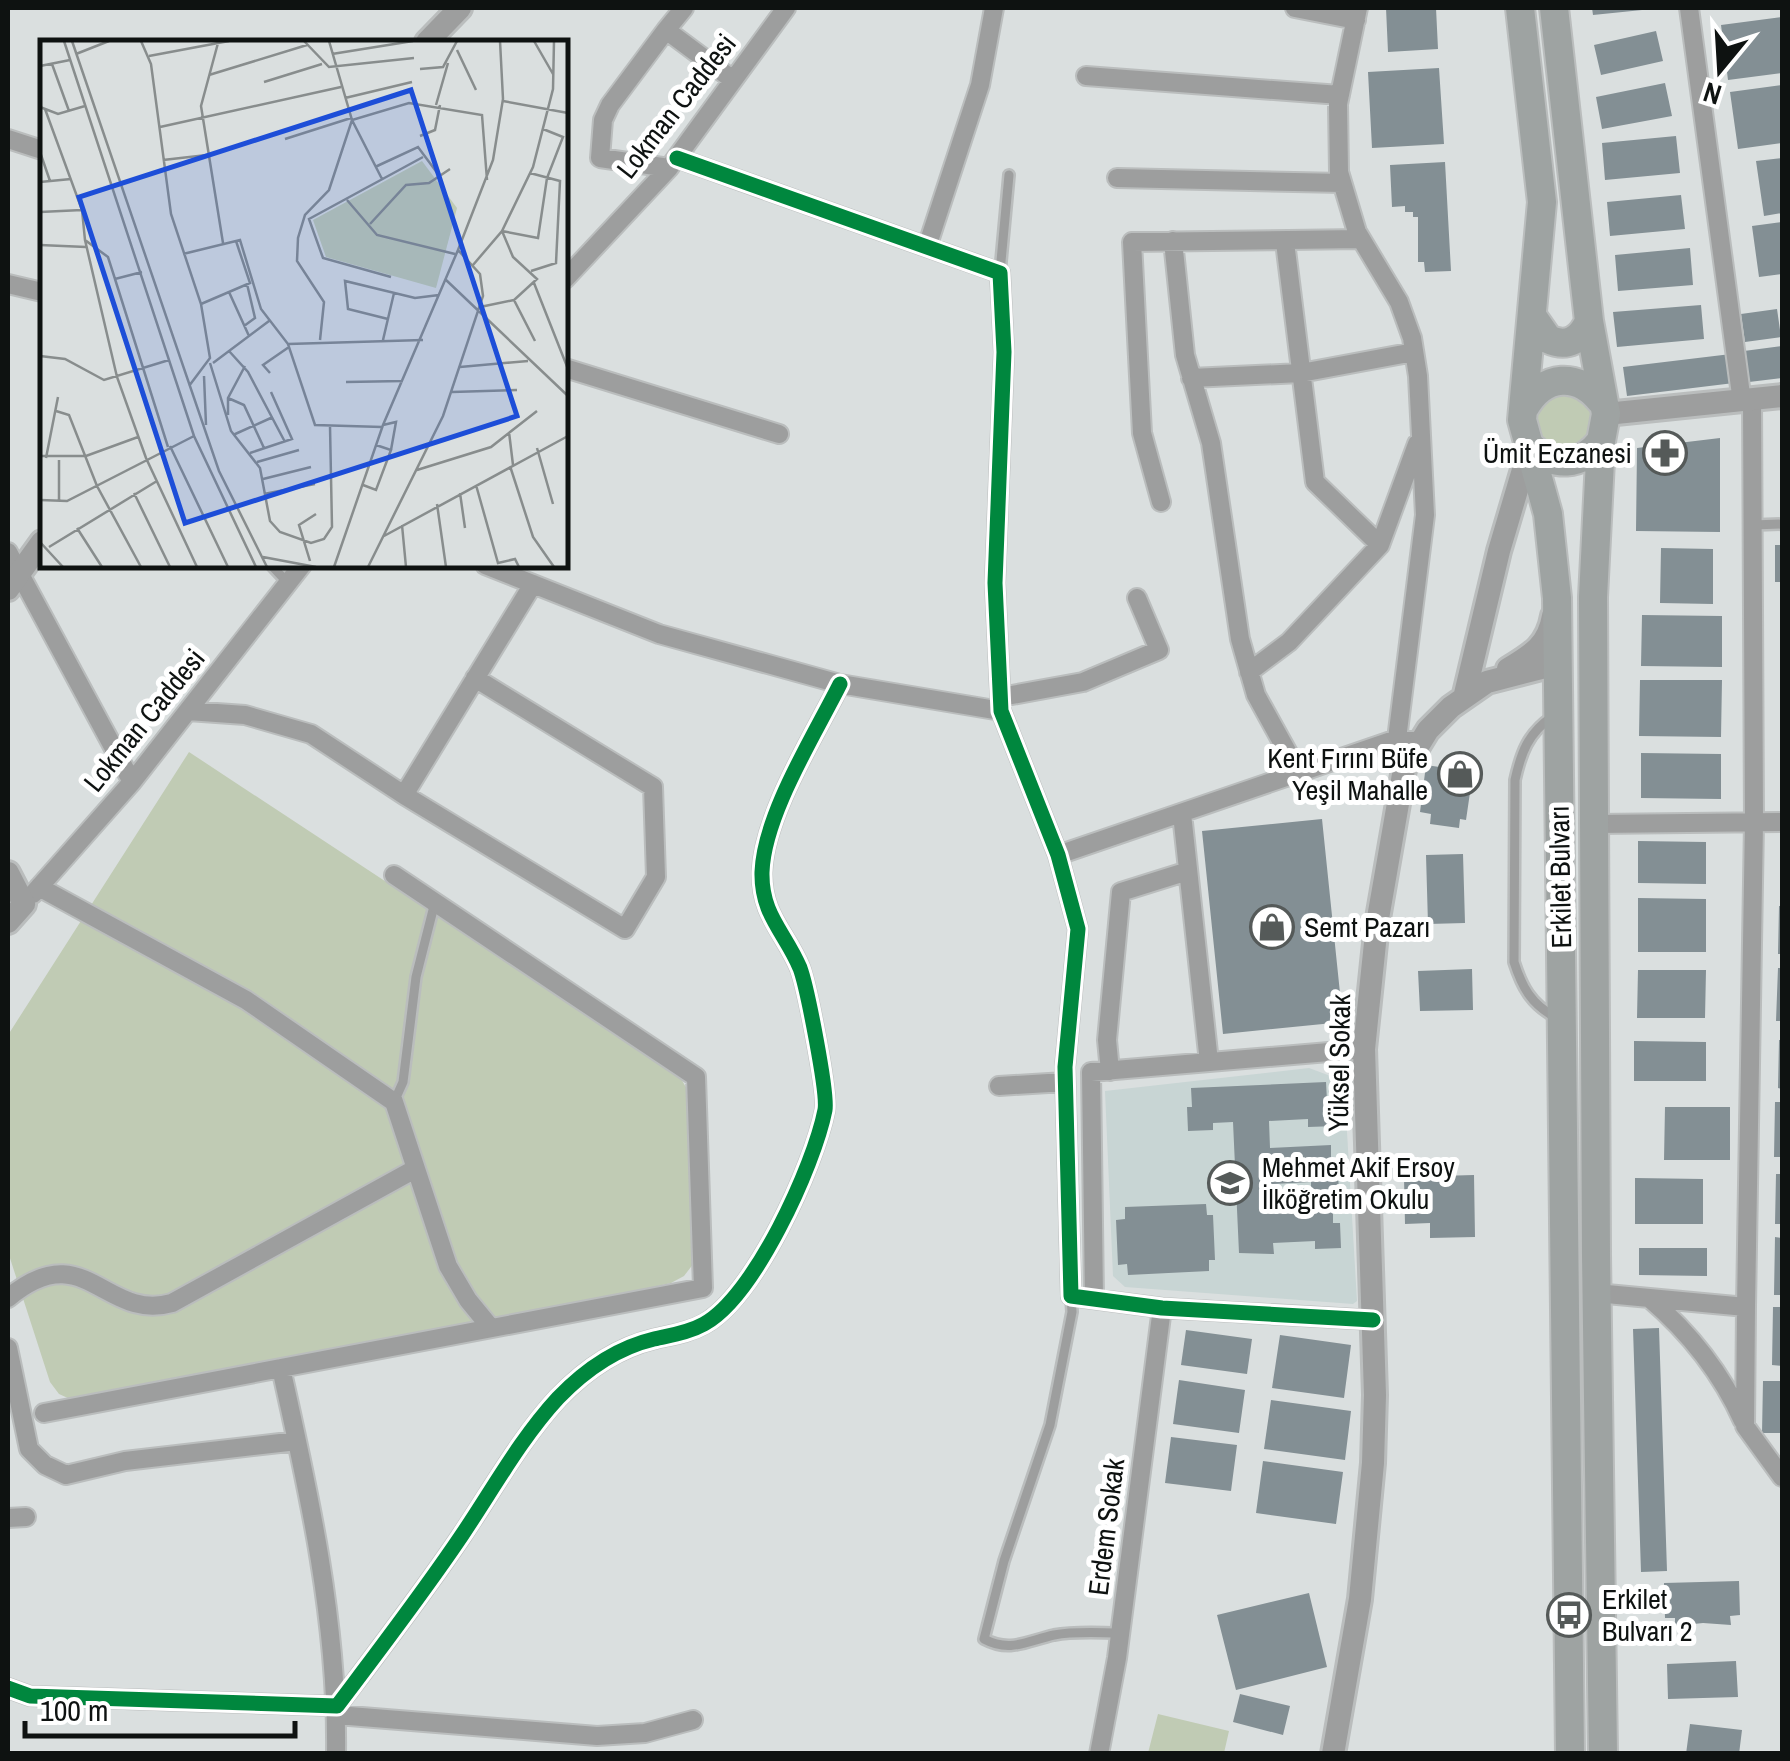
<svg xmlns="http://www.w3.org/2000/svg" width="1790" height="1761" viewBox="0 0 1790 1761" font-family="'Archivo Narrow',sans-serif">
<rect width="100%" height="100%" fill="#dadfdf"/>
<path fill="#c8d5d4" d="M1309 1068 1344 1081 1357 1301 1353 1304 1125 1287 1113 1276 1105 1091Z"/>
<path fill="#c0cbb4" d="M1567 389 1593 405V434L1569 452 1541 442 1534 411 1539 402Z
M189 752 679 1075 688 1091 694 1263 684 1276 671 1283 500 1321 70 1399 59 1394 50 1382 8 1252V1035Z
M1158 1714 1229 1731 1224 1753H1148Z"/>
<path fill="#838f94" d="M1386 8H1436L1438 49 1388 52Z
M1592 8H1642V10L1593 15Z
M1782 17V73L1728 80 1721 25Z
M1656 31 1663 61 1601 75 1594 45Z
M1439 68 1444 144 1372 148 1368 72Z
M1665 83 1672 116 1602 129 1596 97Z
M1782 85V143L1738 149 1730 92Z
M1676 136 1680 173 1605 180 1602 143Z
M1782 158V213L1764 216 1756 161Z
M1445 162 1451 271 1425 272 1424 262H1418V217H1413V212H1405V206L1392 207 1390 165Z
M1681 195 1685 229 1610 236 1607 202Z
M1782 222V274L1759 277 1752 226Z
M1690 248 1693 285 1618 291 1615 255Z
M1701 305 1704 339 1617 347 1613 312Z
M1777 309 1781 337 1745 342 1741 314Z
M1782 346V378L1749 382 1744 351Z
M1731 354 1734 383 1627 396 1623 367Z
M1720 438V532L1636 531 1637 448Z
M1775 545H1782V582H1775Z
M1661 548 1713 549V604L1660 603Z
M1642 615 1722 616V667L1641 666Z
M1640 680H1722L1721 737 1639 736Z
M1641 753 1721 754V799L1641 798Z
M1426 765 1473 772 1466 820 1460 819 1459 828 1430 824 1431 814 1420 812Z
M1322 819 1343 1022 1223 1034 1202 831Z
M1638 841 1706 842V884L1638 883Z
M1463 854 1465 923 1428 924 1426 855Z
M1638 898 1706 899V952H1638Z
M1779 906H1782V954H1778Z
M1778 968H1782V1021H1776Z
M1472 969 1473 1010 1420 1011 1418 971Z
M1638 970H1706L1705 1018H1637Z
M1779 1040H1782V1089L1778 1088Z
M1634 1041 1706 1042V1081H1634Z
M1326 1082 1327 1101 1334 1100 1336 1126 1308 1127V1119L1269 1121 1270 1148 1331 1145V1162H1337L1339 1190 1311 1191V1182L1273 1184 1274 1208 1333 1205V1223H1340L1341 1248 1315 1249V1241L1273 1243 1274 1254 1239 1253 1233 1122 1213 1123V1130L1188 1131 1187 1107H1192L1191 1088Z
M1775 1102H1782V1157H1774Z
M1665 1107H1730V1160H1664Z
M1776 1174H1782V1224H1775Z
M1474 1175 1475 1237 1430 1238V1223L1405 1224 1404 1177Z
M1635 1178 1703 1179V1224H1635Z
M1206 1204 1207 1215H1213L1215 1260H1209V1271L1128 1275 1127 1264 1118 1265 1116 1220 1125 1219V1207Z
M1775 1237 1782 1238V1295H1774Z
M1639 1248H1707V1276L1639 1275Z
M1773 1307H1782V1366L1772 1365Z
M1659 1328 1667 1571 1641 1572 1633 1329Z
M1186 1330 1252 1339 1247 1374 1181 1365Z
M1280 1335 1351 1345 1344 1398 1272 1388Z
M1179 1380 1245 1390 1239 1433 1173 1424Z
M1763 1381H1782V1433H1762Z
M1271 1400 1351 1411 1345 1460 1264 1449Z
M1171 1437 1237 1445 1231 1491 1165 1483Z
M1263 1461 1343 1472 1336 1524 1256 1513Z
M1739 1581 1740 1615 1730 1616 1731 1625 1703 1623 1675 1626V1618H1665L1664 1583Z
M1309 1593 1327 1667 1236 1690 1217 1615Z
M1736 1661 1738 1697 1668 1699 1667 1664Z
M1240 1694 1290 1706 1283 1735 1233 1722Z
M1690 1724 1742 1730 1739 1754H1686Z"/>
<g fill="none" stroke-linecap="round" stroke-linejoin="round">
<g stroke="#babdbd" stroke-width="14">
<path id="service" d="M1000 272 1009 175
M1753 525 1782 524
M271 565 288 583
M1552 717C1528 733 1521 753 1515 780L1514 962C1522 987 1531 1004 1555 1017
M394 1102 403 1082 416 977 435 902
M1071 1296 1072 1312 1050 1425 1004 1561 984 1639C1010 1653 1027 1641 1054 1635 1075 1631 1099 1633 1120 1633"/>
</g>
<g stroke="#babdbd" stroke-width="22">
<path id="minor" d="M684 8 666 30 733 80
M1295 8 1356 20
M1358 8 1338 104 1339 172 1357 232 1399 302 1412 338 1418 376 1425 515 1397 739 1419 742
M1689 8 1742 402
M666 30 610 105 603 120 600 158 669 168
M1086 76 1340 95
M8 139 42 150
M677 158 1000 273 1004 352 995 583 1001 711 1058 855 1078 929 1065 1067 1071 1296 1162 1308 1373 1320
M1117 178 1342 183
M1173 241 1185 355 1211 443 1240 639 1256 695 1299 773
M1285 242 1315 482 1380 545
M927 247 980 85 994 8
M565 279 669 168 786 8
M8 284 42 292
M565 368 779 434
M1191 378 1301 373 1414 352
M1161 502 1142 433 1132 242 1360 239
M8 552 132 782
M485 565 659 634 840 684 1001 711
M1249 672 1289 642 1380 545 1417 444
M1001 697 1083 682 1159 650 1137 598
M188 711 245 715 311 734 404 795 625 929 656 877 653 787 475 678
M404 795 533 584
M1182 814 1209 1062
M1596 824 1782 822
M1058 855 1397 739
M39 887 246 1000 394 1102 448 1266 468 1300 491 1328
M33 894 132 782 302 565
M1110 1071 1107 1040 1121 892 1188 871
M999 1086 1065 1082
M1596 1293 1746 1307 1745 1426 1782 1477
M8 1298C85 1234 104 1322 172 1303L415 1169
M1649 1298C1690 1333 1721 1372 1743 1421
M1094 1299 1091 1072 1364 1049
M1746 1307 1754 822 1752 400
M8 1348 29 1449 45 1465 66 1475 125 1461 297 1441
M281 1368C309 1493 338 1624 336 1754
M44 1413 703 1288 696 1077 394 875
M8 1518 26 1517
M8 1688 30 1696 337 1706C380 1649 423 1593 462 1535 493 1489 521 1438 558 1398 585 1370 616 1348 654 1339 671 1335 688 1333 704 1324 754 1297 814 1166 825 1110 828 1093 807 987 800 968 785 932 761 915 762 872 764 815 814 736 840 684
M337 1715 597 1736 645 1733 693 1720
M1099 1754 1117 1658 1162 1308"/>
</g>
<g stroke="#babdbd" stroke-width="28">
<path id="tertiary" d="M427 42 460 8
M1606 414 1782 396
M8 589 42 542
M1508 669C1533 654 1548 645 1553 616
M1464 698 1499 551 1530 446
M8 873 24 904 8 922
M1333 1754 1360 1599 1373 1463 1375 1395 1364 1049 1377 924 1404 769 1428 730 1451 707 1487 682 1557 664"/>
</g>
<g stroke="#babdbd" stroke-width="32">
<path id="primary" d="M1520 8 1542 202 1522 420 1548 514 1557 598 1570 1754
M1554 8 1589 321 1606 414 1601 441 1593 597 1596 1255 1603 1754
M1532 316 1548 339C1567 348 1581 340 1589 321
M1525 407C1544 374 1578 372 1601 401
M1530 446C1554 468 1581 467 1601 441"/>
</g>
<use href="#service" stroke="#9d9e9e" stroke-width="9"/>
<use href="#minor" stroke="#9d9e9e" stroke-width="18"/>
<use href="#tertiary" stroke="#9d9e9e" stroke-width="22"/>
<use href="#primary" stroke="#9ea3a2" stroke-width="28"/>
<g stroke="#fff" stroke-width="21">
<path id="cycleway" d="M677 158 1000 273 1004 352 995 583 1001 711 1058 855 1078 929 1065 1067 1071 1296 1162 1308 1373 1320
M8 1688 30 1696 337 1706C380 1649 423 1593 462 1535 493 1489 521 1438 558 1398 585 1370 616 1348 654 1339 671 1335 688 1333 704 1324 754 1297 814 1166 825 1110 828 1093 807 987 800 968 785 932 761 915 762 872 764 815 814 736 840 684"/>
</g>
<use href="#cycleway" stroke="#00873e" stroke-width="15"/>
</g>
<defs>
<g id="pharmacy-ring" transform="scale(2.25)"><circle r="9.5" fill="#fff" stroke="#555a59" stroke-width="1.5"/><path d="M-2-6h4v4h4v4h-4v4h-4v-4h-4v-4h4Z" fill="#555a59"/></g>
<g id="shop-ring" transform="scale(2.25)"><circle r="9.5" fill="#fff" stroke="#555a59" stroke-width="1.5"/><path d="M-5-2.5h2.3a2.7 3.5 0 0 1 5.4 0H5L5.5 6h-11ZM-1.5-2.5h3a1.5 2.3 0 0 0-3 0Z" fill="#555a59"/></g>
<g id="school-ring" transform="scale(2.25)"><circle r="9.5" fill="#fff" stroke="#555a59" stroke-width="1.5"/><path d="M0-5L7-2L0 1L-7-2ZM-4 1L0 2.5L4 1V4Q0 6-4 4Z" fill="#555a59"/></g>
<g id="bus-ring" transform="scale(2.25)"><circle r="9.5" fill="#fff" stroke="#555a59" stroke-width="1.5"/><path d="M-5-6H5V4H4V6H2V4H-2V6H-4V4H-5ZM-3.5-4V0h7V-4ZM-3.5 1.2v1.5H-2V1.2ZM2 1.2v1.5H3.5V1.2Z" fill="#555a59"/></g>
</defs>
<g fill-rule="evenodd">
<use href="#pharmacy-ring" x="1665" y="453"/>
<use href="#shop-ring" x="1460" y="774"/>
<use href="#shop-ring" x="1272" y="927"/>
<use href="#school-ring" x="1230" y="1183"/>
<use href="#bus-ring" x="1569" y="1615"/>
</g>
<g text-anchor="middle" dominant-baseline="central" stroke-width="10" stroke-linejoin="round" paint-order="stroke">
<g font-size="28" fill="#0e1211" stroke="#fff">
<text transform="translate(676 106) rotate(-52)">Lokman Caddesi</text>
<text transform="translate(144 720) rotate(-51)">Lokman Caddesi</text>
<text transform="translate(1560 877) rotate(-91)">Erkilet Bulvarı</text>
<text transform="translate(1339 1063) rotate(-89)">Yüksel Sokak</text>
<text transform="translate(1106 1527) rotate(-83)">Erdem Sokak</text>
</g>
<g font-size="28" fill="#0e1211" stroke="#fff" text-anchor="start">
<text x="1632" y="453" text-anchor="end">Ümit Eczanesi</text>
<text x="1428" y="758" text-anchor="end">Kent Fırını Büfe<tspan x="1428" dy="32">Yeşil Mahalle</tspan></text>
<text x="1304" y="927">Semt Pazarı</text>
<text x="1262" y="1167">Mehmet Akif Ersoy<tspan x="1262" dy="32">İlköğretim Okulu</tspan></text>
<text x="1602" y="1599">Erkilet<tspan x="1602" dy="32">Bulvarı 2</tspan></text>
</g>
</g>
<g transform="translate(40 40)">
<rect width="528" height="528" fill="#dadfdf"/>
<path d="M382 121 417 168 396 248 286 217 273 180Z" fill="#c0cbb4"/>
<path fill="none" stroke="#888d8d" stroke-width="2.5" d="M24 1 154 396 216 527M32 1 179 431 227 527M101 1 111 24 131 174 161 264 170 318 149 346M264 1 289 27 374 18M289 1 312 80 342 139M494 1 513 34M178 3 161 66 183 203M417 10 436 50M36 14 69 1M292 14 373 1M109 16 189 1M12 24 29 71M0 26 30 20M380 29 403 27 417 1M169 35 267 5M224 42 282 24M305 58 372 42M463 61 528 73M396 65 408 23M0 67 18 74 45 66M5 69 42 170 45 200 68 217 75 239 102 232M120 87 301 47M380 96 395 90 400 65M245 99 311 78M0 112 10 141M123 120 167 115M335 127 378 107 398 134M490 133 520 141 516 223 491 231M0 142 31 139M307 160 337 195 415 214M0 172 42 170M330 184 366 145 389 143 410 129M462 191 498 198 507 138 523 97 503 89M462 191 473 217 497 239 474 260 495 301M45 200 77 337 106 418 157 527M0 205 46 207M143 214 200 200 221 269 248 304 275 385 342 387M433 225 462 191 493 127 513 49 514 1M351 237 283 218 269 179 383 117M75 239 128 407M405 239 528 356M494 243 528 329M189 252 209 296M161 264 210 243 196 201M440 267 474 260M348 279 308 269 305 241 375 258 399 255M204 286 215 278 207 244M280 300 284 262 257 221 258 198 265 175 289 150 312 80 369 63 442 75 447 140M343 300 354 253M248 304 383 300M189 311 208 332 245 402M0 316 25 319 64 340 129 320M170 323 191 391 220 428 230 481 240 492 271 503 284 499 292 487 290 386M173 323 229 281M420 327 488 321M230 333 223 325 249 307M164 336 166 385M306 342 363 341M412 352 477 350M188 358 204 365 224 408M16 371 29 375 57 446 101 527M188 375V358L205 326M343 385 356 382 351 410M469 392 473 425M193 395 233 377M130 406 188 527M497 408 513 464M210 413 252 399 231 352M0 416H46L98 397M6 418 18 357M217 422 259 410M470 426 493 497 514 527M377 430 451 407 497 371M223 439 271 427M323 445 336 450 351 410 336 405M436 445 458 523 475 519 479 527M94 453 130 527M420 453 425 488M224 454 275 444M0 460 27 461 154 396M19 462V420M397 464 406 527M362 485 366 527M37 488 62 527M344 496 528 396M0 502 23 527M9 507 117 441M223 517 276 527M270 521 259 485 276 474M294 527 343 385 418 210M328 527 403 376 443 256 440 234 418 210 453 120 463 59 460 1"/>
<path fill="#1d4ed8" fill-opacity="0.15" stroke="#1d4ed8" stroke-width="5" d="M371 50 477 376 145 483 39 157Z"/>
<rect width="528" height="528" fill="none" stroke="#0e1211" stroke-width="5"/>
</g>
<rect width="1790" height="1761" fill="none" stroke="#0e1211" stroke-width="20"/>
<g transform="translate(1720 70) rotate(198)" stroke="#ffffff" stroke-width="8" paint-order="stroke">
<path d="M0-8L18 38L0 25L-18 38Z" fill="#0e1211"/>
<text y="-15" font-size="28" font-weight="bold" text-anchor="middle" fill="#0e1211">N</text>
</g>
<path d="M25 1721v15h270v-15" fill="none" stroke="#0e1211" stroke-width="5"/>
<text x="40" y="1721" font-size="30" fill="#0e1211" stroke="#ffffff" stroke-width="8" paint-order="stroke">100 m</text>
</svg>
